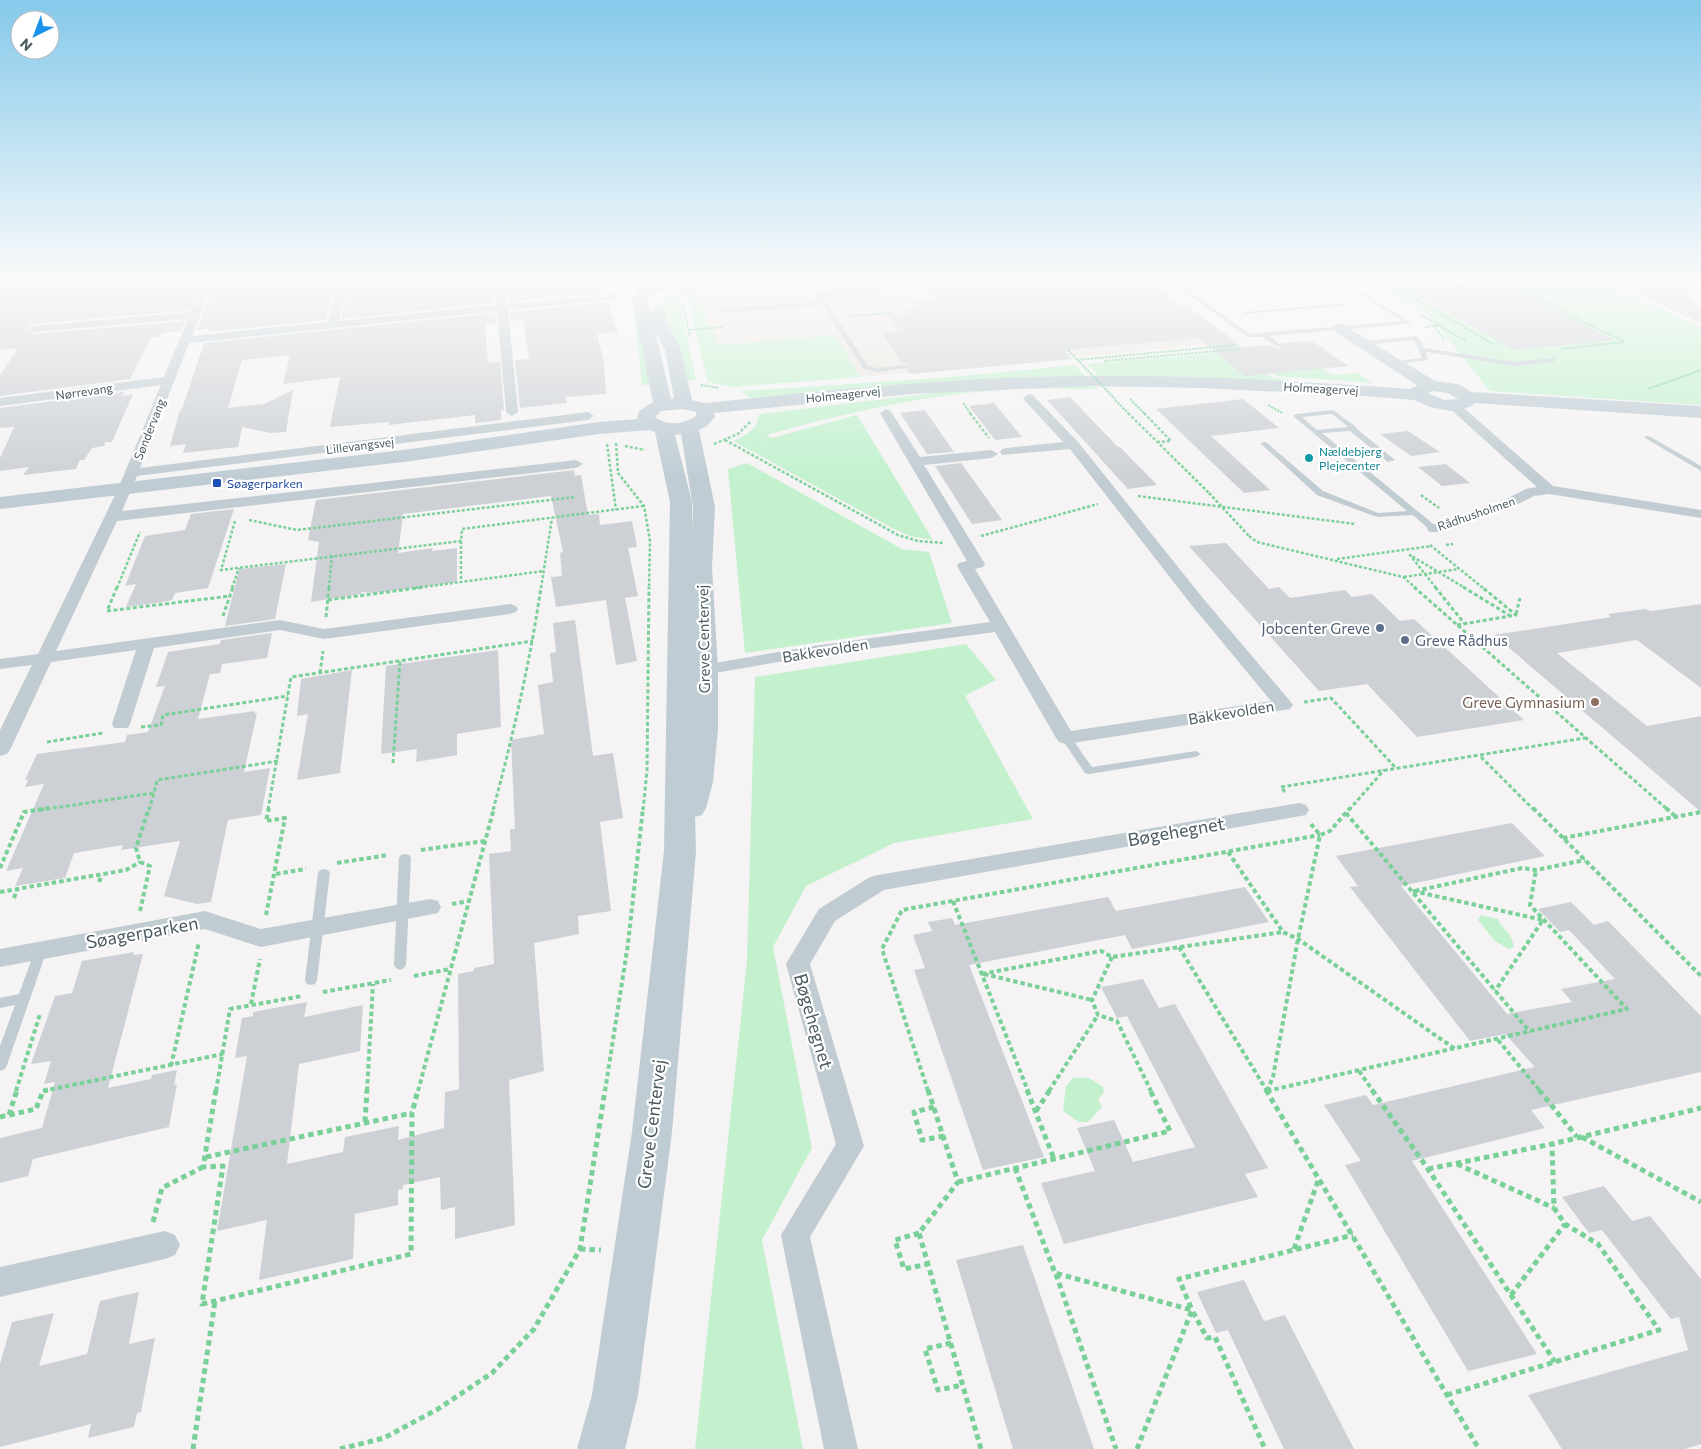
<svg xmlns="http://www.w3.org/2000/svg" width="1701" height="1449" viewBox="0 0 1701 1449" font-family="Commissioner,sans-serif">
<rect width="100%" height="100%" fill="#f5f3f3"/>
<path fill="#ebe7e1" d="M708 277H1150L1236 342 860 377 836 335 716 345 691 283 710 282Z"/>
<path fill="#c3f1ce" d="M1361 277H1590L1701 327V405L1490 391 1429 315Z
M694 290 719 345 836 335 860 377 732 387 708 382 687 298 676 292Z
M669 297H674L680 303 696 380 684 382 664 325 659 303Z
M633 303 656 384 642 385Z
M1216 353 1274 378 1288 379V382L1099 377 1087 364Z
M1305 355 1332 375 1358 373 1373 383 1276 376 1272 373Z
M1075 365 1086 377 940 382 755 401 741 391 940 378Z
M1093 386 1098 389C1071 389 1044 388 1017 389 932 393 849 412 766 435L772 438 857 415 933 540 910 536 892 528 733 441C747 435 757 430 759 414L941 392Z
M747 463 902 549 929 552 952 623 745 653 728 469Z
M966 644 996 680 965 696 1033 819 894 843 806 886 773 947 812 1148 762 1240 803 1449H695L747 961 755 677Z
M1481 915 1498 919C1500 928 1511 930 1514 947L1509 949 1495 941 1478 920Z
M1073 1078H1089L1103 1087 1104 1092 1098 1100 1102 1107 1088 1122H1079L1063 1111 1066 1086Z"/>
<path fill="#cdd1d5" d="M26 277H186L181 289 199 287 190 310 33 324 26 328 33 334 185 321 181 331 162 333 160 337 151 338 130 379 0 396V375L18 348 0 350V291L8 278Z
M281 277H336L326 320 208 332 209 328 197 330 214 286Z
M350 277H387V280L403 278 402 290 445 287V281L452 280V277H492L494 303 341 319Z
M506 277H576L578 284 593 283 594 287 602 286 605 292 509 302Z
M1015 277H1125L1135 285 1152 283 1183 307 1188 306 1242 347 1271 345 1279 349 1282 343 1312 341 1348 366 1245 376 1198 338 1063 350 1072 359 910 374 907 370 908 364 902 363 881 332 899 331 887 316 910 314 907 310 921 309 913 300 934 298 926 288 954 286 951 282Z
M1640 277 1673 279 1675 282 1682 283 1701 309V323L1613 282 1614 279 1644 282Z
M1504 284 1615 340 1514 350 1412 292Z
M608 302 618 332 597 334 604 362 606 394 565 397 567 403 520 408 515 360 529 359 523 320 511 321 510 312Z
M495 313 496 323 485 324 488 363 500 361 504 410H501V420L475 423V415L389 425V422L330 427 340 377 283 384 290 355 242 360 228 408 264 404 293 390 286 432 271 433 242 427 238 447 183 453 186 444 170 446 180 410 182 409 204 343Z
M124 392 122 396 133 394 112 442H105L104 446 92 448 84 460H80L76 469 23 475 29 467 0 471V458L14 427 0 428V408Z
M1070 397 1118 447H1120L1157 485 1128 489 1047 400Z
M1243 399 1279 428 1211 436 1270 490 1244 493 1156 409Z
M994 403 1022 437 995 440 969 406Z
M925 410 954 452 927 454 900 413Z
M1408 431 1440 452 1411 456 1380 434Z
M961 463 972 478 1002 520 972 524 935 466Z
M1446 464 1470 483 1442 486 1418 467Z
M574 470 575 476 581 475 588 515 599 514 600 525 632 521 637 547 628 548 638 596 625 598 637 661 616 665 606 600 556 607 551 577 562 576 560 553 563 552 551 496 403 514 398 553 433 548 432 551 457 548V582L375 593 362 592 361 594 311 602 319 542 308 540 316 500Z
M234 509 208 588 175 593 172 600 163 602 126 607 136 584 125 586 145 536 185 530 191 514Z
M1226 543 1269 589 1279 587 1290 598 1345 590 1352 597 1372 594 1400 621 1414 619 1524 720 1417 737 1367 684 1319 691 1189 546Z
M286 564 275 619 225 626 239 569Z
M1701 604V688L1637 640 1557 653 1647 726 1701 716V812L1494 635 1611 617 1608 614 1645 609 1651 611Z
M575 620 593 756 613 753 623 818 600 822 611 911 578 916 579 934 534 943 544 1071 509 1080 515 1225 455 1239V1207L441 1210 440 1177 403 1185V1189L398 1190V1205L355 1214 353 1259 259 1280 267 1220 217 1231 247 1056 235 1058 242 1018 253 1016V1012L307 1002 304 1017 363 1005 360 1051 299 1064 287 1164 343 1152 345 1137 399 1126 398 1140 444 1128 445 1092 459 1089 458 974 474 971V968L494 964 489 854 511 851 510 829H515L511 740 544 734 538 685 553 682 550 653 556 652 553 623Z
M272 633 267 658 222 664 220 673 210 674 198 719 255 711V714L257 713 244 772 270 768 261 815 228 820 211 902 197 904 164 896 180 841 121 850 123 845 74 853 65 878 15 886 23 868 6 871 44 784 25 787 28 780H25L37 754 125 742 127 735 148 732 165 686 156 687 168 652 220 644 221 640Z
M498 650 501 727 457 734V755L416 762 417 749 381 754 386 666Z
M352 670 340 773 297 780 308 714 297 716 301 679Z
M1512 823 1545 856 1401 886 1507 1014 1572 1002 1561 989 1615 979 1569 930 1560 932 1538 909 1571 902 1594 925 1608 921 1701 1016V1072L1531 1110 1545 1128 1412 1161 1537 1354 1468 1371 1345 1165 1361 1161 1324 1105 1366 1095 1373 1105 1535 1067 1505 1034 1470 1041 1350 887 1358 886 1336 856Z
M1245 887 1269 922 1132 949 1125 935 969 965 1044 1157 983 1170 914 970 925 968 913 935 932 931 928 922 952 918 955 925 1108 897 1116 911Z
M134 952 133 955 143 954 108 1088 151 1079 152 1075 177 1070 174 1085 177 1084 169 1127 33 1159 28 1176 0 1183V1138L42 1128 55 1082 44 1084 51 1061 31 1064 55 996 72 993 82 961Z
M1143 979 1159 1008 1175 1004 1268 1168 1245 1174 1258 1197 1064 1244 1041 1183 1095 1171 1077 1128 1114 1120 1133 1162 1195 1147 1127 1016 1117 1018 1101 987Z
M1604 1186 1632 1221 1650 1216 1701 1279V1444L1685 1449H1562L1528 1395 1688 1350 1679 1317 1671 1319 1602 1230 1589 1233 1562 1197Z
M1023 1245 1094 1449H1013L956 1260Z
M1244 1280 1264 1321 1285 1315 1354 1449H1284L1228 1330 1216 1333 1197 1292Z
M139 1292 129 1344 155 1338 141 1412 137 1413 134 1427 88 1438 91 1424 0 1447V1364L12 1322 54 1313 39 1366 87 1354 100 1301Z"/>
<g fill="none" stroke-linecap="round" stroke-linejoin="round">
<path stroke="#7ad099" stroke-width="2" stroke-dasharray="2.5 1" stroke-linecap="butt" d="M1209 289 1320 280
M1404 292 1495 345
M1388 293 1506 283 1625 342 1561 349
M682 301 690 336
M1244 313 1350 304
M1421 315 1466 341
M851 316 893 313
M1434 326 1444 339
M1425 327 1439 325
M688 330 723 327
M1077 360 1235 345
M1104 361 1240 349
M701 385 719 388
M1648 389 1701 370
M1130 399 1145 414
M1115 400 1129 414
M963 403 971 414
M1268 405 1282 413"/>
<path stroke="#7ad099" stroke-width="2.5" stroke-dasharray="3 2" stroke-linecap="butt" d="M970 413 989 438
M1128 413 1209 493
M1144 413 1171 441 1158 442
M725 440 898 535 918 541 943 543
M616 443 618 473 644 506 650 541 649 588
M607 444 616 510
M714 444 738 434 750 422
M625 446 645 450
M1421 495 1439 508
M1138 496 1355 524
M249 520 297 530 575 497
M235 521 221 570 461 541 462 529 643 506
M981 536 1098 504
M1249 536 1257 542 1403 577 1416 588
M461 541V583
M1430 545 1483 588
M1446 545 1453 544
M1337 559 1432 546
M1404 577 1459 569
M117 588 140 532
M232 588 239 568
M329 588 332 555
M415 588 544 571
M541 588 552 518
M1436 588 1410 555 1465 588"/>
<path stroke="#7ad099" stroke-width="3" stroke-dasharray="4 2.5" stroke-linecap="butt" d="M117 587 107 611 230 596
M1414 587 1668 810
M1435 587 1464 623
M1463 587 1509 615
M328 600 425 587
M1516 614 1520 598
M223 616 233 587
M326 617 329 587
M1457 625 1516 615 1482 587
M320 673 323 651
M1304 702 1331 698 1396 768
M141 727 161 725 163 715 288 696
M47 742 103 733
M1481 757 1534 810
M393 763 400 661
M1285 792 1281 787 1585 738
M40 810 154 793 157 780 278 761
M149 810 154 793
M268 810 291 677 533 641
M493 810C513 736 530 662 541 587
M643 810 647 771 649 587
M1349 810 1384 770"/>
<path stroke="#7ad099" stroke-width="4" stroke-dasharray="4.5 3" stroke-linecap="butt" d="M1533 808 1701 976
M1666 808 1676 817
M1346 813 1530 1032
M1311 824 1320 835
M1563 838 1701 812
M421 850 485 841
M1228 852 1283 932 1298 939 1455 1049
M337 863 388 855
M0 868 24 812 49 808
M276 874 306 869
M99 882 102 875
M1413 891 1543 920 1495 991
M1415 891 1522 868 1536 870 1585 860
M0 892 126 870 140 862
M14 898 17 890
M953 901 1028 1091
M452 904 469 901
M140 911 150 866 140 862 136 848 149 808
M266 915 285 818 266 821 269 808
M1179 947 1267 1091
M1112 957 1092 1000 1098 1015 1117 1021 1151 1091
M982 974 1101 951 1112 957 1283 932
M984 974 1092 1000
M414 976 450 969
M323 992 391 980
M251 1004 260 959
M1498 1040 1540 1091
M171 1066 199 942
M1359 1071 1373 1091
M16 1091 40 1014
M43 1091 223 1054
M216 1091 230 1009 302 996
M367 1091 373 984
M418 1091 494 808
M605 1091 628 944 643 808
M928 1091 882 949 902 910 1320 835
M1049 1091 1098 1015
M1267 1091 1627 1009 1530 905 1536 870
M1267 1091 1273 1077 1298 939 1320 835 1330 831 1350 808"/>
<path stroke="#7ad099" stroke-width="5" stroke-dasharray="5.5 4" stroke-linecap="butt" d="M216 1090 203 1167 223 1166 202 1304 411 1254 412 1113 418 1090
M928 1090 958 1182 919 1233 981 1449
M1027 1090 1054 1159
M1266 1090 1479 1449
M1372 1090 1428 1169 1555 1362
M1539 1090 1577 1137
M1267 1091 1271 1090
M934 1107 914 1112 922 1140 944 1136
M1036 1111 1050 1090
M9 1115 17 1090
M0 1117 36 1109 43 1091 48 1090
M365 1122 367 1090
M1582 1137 1701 1202
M206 1157 412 1113
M1457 1164 1554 1208
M1015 1168 1055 1273 1192 1310 1207 1338 1215 1337 1265 1449
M1428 1169 1552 1144 1701 1108
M958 1182 1170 1131 1150 1090
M153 1222 162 1188 203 1167
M919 1233 895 1240 904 1269 928 1264
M580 1249 601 1250
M1294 1249 1319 1178
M1056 1274 1116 1449
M1511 1295 1565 1224
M951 1343 925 1349 938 1390 963 1385
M1447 1395 1659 1330 1598 1244 1565 1224 1554 1208 1552 1144
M193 1449 215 1301
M340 1449 384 1438 438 1409 492 1373 534 1329 580 1249 605 1090
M1137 1449 1192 1310 1179 1279 1353 1235"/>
<path fill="#c1ccd2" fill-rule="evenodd" d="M805 277H809L820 293 904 287V289L902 290 822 296 868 366 878 368 905 365 907 366V368L878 372 864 369 822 305 720 313 717 311 720 309 820 302Z
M1165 277H1171L1250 334 1402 321 1331 277H1336L1411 322 1408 324 1269 336 1280 344 1281 345 1278 347 1262 337H1247Z
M1416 336 1419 338 1424 348 1515 362 1553 358 1556 360 1553 362 1515 366 1426 352 1428 360 1393 365 1391 364V362L1422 358 1414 340 1364 345 1361 343 1364 341Z
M1333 410 1356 427 1357 429 1395 460 1388 462 1350 431 1322 433 1437 527V531H1431L1413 515 1377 517 1317 495 1260 443 1266 442 1323 491 1378 513 1407 511 1293 416 1296 414ZM1332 414 1348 427 1317 430 1302 417Z
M1645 436H1649L1701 466V471L1645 438Z
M1066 735 1070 736 1092 767 1196 751 1201 754 1196 757 1089 774 1085 773 1061 738Z
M405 854 409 855 411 858 406 965 404 968 400 970 396 968 394 965 399 858 401 855Z
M324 869 328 870 330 873 317 980 315 984 311 985 307 984 305 980 318 873 320 870Z
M41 945 45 947 47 950 7 1065 5 1069 0 1071V1046L15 1005 0 1008V998L19 994 35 950 37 947Z"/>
<path fill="#c1ccd2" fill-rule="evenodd" d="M205 277H215L192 336 328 322 338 277H348L339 321 496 305 494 277H504L507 304 618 293 623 296 618 299 508 310 518 412 512 416 506 412 497 311 189 343 140 468 588 412 594 416 588 420 137 476 122 511 576 460 583 464 576 468 117 521 56 651 280 620 324 629 510 604 516 606 518 609 516 612 510 614 324 639 280 630 154 648 130 724 128 728H114L112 724 136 650 51 662 10 750 7 754 0 756V730L32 665 0 669V659L38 654 118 489 161 385 0 406V398L164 377 188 319 33 332 28 329 33 326 191 312Z
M778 277H818L813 280 646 293 641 290 646 287Z
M1029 394 1033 395 1078 442 1202 597 1290 701 1293 705 1290 709 1066 744 1059 742 1056 738 995 632 813 656 692 677 686 676 683 672 686 668 692 667 813 646 990 622 957 566 959 563 967 561 880 413 886 409 890 410 920 457 991 450 998 454 991 458 924 465 985 564 983 567 975 569 1071 731 1271 701 1190 603 1070 449 1002 455 1000 452 1002 449 1007 448 1063 442 1025 401 1023 398Z
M1453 401 1457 402 1553 486 1701 510V518L1549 494 1534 496 1512 507 1439 532H1429L1427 529 1429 526 1502 501 1526 489 1537 487 1449 408 1447 405Z
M1299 803 1306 805 1309 810 1306 815 884 890 835 921 810 964 864 1146 810 1237 858 1449H824L781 1235 836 1144 786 964 819 909 870 877 878 875Z
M430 899 438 901 441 907 438 913 261 947 205 929 0 967V949L205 911 261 929Z
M165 1231 175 1235 180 1245 175 1255 165 1259 0 1297V1267Z"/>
<path fill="#bfccd4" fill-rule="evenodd" d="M638 277H652L653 290 648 300 650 311 657 307 665 312 666 322 681 350 692 400 705 403C815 392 925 380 1036 377 1161 373 1286 380 1410 389L1417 385 1334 331 1332 328 1334 325 1340 323 1435 381 1458 384 1472 392 1701 406V418L1475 403 1470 407 1451 411 1430 407 1414 400 1365 396 1201 388 1091 386 912 394 714 413 715 417 707 426 699 430 715 507 712 567 718 670V730L713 782 706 808 702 815 695 817 696 851 672 1132 638 1395 625 1449H577L592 1395 632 1132 664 851 670 502 655 432 650 430 599 434 411 461 0 509V497L411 449 599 422 637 419 639 411 653 402 632 300 639 290ZM655 331 665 350 674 398 671 399ZM1433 391 1448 393 1458 399 1444 400 1428 393ZM683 409 696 412V416C684 424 668 427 655 417L661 411ZM681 434 693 507 692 531V502L675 435Z"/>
<path stroke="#7ad099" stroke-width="2" stroke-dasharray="2.5 1" stroke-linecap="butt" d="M1068 350 1115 399"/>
<path stroke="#7ad099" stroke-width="2.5" stroke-dasharray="3 2" stroke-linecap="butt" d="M1209 493 1249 536"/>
</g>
<linearGradient id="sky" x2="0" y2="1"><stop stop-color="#85c9ea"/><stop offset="0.58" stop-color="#fafafa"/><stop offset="1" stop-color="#fafafa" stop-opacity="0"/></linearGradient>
<rect width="1701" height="480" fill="url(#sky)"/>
<circle fill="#0f9aa8" stroke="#fff" stroke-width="2" cx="1309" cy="458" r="5"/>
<rect fill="#1a4fb4" stroke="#fff" stroke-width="2" x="212" y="478" width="10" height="10" rx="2.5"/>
<g fill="#5c6f8a" stroke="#fff" stroke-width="2">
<circle cx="1380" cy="628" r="5"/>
<circle cx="1405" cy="640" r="5"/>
</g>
<circle fill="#8d6e63" stroke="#fff" stroke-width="2" cx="1595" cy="702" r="5"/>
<g text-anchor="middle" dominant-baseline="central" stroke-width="4.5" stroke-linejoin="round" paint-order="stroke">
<g font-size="12" fill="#4a5a61" stroke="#fff">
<text transform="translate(1321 388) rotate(3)">Holmeagervej</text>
<text transform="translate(84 391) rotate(-8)">Nørrevang</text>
<text transform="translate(843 394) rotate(-6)">Holmeagervej</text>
<text transform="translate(149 429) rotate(-68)">Søndervang</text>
<text transform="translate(360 445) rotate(-7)">Lillevangsvej</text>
<text transform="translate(1476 513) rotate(-19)">Rådhusholmen</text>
</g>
<g font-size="12" fill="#0d838f" stroke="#fff" text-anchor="start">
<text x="1319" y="451">Nældebjerg<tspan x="1319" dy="14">Plejecenter</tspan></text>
</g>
<g font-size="12" fill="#164399" stroke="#fff" text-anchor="start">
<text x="227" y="483">Søagerparken</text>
</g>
<g font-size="15" fill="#4e5e75" stroke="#fff" text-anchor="end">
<text x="1370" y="628">Jobcenter Greve</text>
<text x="1415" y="640" text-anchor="start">Greve Rådhus</text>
</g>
<g font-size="15" fill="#4a5a61" stroke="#fff">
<text transform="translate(703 639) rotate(-91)">Greve Centervej</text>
<text transform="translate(825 650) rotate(-9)">Bakkevolden</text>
<text transform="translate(1231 712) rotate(-9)">Bakkevolden</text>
</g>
<g font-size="15" fill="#785e54" stroke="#fff" text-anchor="end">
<text x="1585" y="702">Greve Gymnasium</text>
</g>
<g font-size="18" fill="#4a5a61" stroke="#fff">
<text transform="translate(1176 831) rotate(-10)">Bøgehegnet</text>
<text transform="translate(142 932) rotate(-10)">Søagerparken</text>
<text transform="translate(814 1021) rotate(74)">Bøgehegnet</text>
<text transform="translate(651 1124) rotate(-83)">Greve Centervej</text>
</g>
</g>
<g transform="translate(35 35) rotate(222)"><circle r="24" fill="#ffffff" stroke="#b7bdc0"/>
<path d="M0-4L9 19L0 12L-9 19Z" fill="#1a93e8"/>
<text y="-8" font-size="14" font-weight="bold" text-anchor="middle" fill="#4a5a61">N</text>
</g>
</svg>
